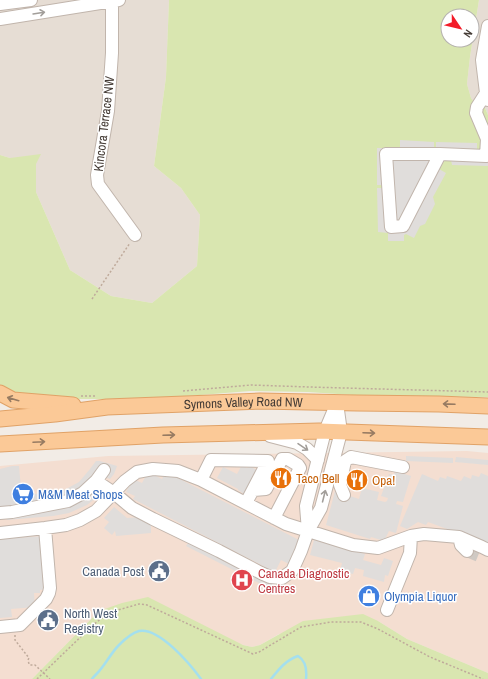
<svg xmlns="http://www.w3.org/2000/svg" width="488" height="679" viewBox="0 0 488 679" font-family="'Archivo Narrow',sans-serif">
<rect width="100%" height="100%" fill="#f2ece6"/>
<path fill="#e6ddd4" d="M0 0H169L166 77 154 166 181 188 200 215 197 266 152 303 111 296 70 270 36 192V164L10 158 0 155Z
M479 0H488V115L485 108 476 105 471 98 467 84 470 57Z"/>
<path fill="#f4ded1" d="M467 451 488 453V673L407 639 378 621 279 634 260 645 252 647 99 611 32 679H0V466L108 456Z"/>
<path fill="#d9e6b0" fill-rule="evenodd" d="M169 0H479L470 57 467 84 471 98 476 105 485 108 488 115V397L367 396 308 392 250 391 188 396 128 399H51L19 396 1 387 0 385V155L10 158 41 154 36 164V192L70 270 111 296 152 303 197 266 200 215 181 188 154 166 166 77ZM448 16H472V40H448Z
M148 597 243 645 252 647 260 645 303 621 363 614 378 621 407 639 488 673V679H32L99 611 122 603Z"/>
<path fill="#e0dddb" d="M400 140 434 142V148H436V142L477 143V150H488V166L452 165 451 160H446L443 162 439 169 446 173 433 197 435 204 425 224 420 226 414 238 406 234 404 235V241H388V233L378 232 377 188H384V185H377V148H384L389 147H400Z
M406 456 453 458V463L406 461Z
M456 457 488 460V465L455 462Z
M96 461H100L117 466 114 474 110 479 105 477 96 488 101 494 87 505 69 513 53 516 7 520 6 514 0 515V469L12 466H19L22 499 15 500 16 503 25 502V495L55 492V499L60 498 58 491 66 489 79 482 90 469Z
M242 465 247 468 249 466 257 470 244 494 238 490V489L217 478 223 467 237 474Z
M395 471 411 476 403 502 397 501 396 504 403 506 396 533 389 531 384 541 371 537 370 539 326 525 335 491 359 499 362 488 379 492 377 500 385 502 387 501 388 498 381 496 389 474 394 475Z
M148 472 162 479 166 472 301 541 289 564 281 560 275 572 133 499 135 496 126 492 133 479 142 483Z
M481 473 488 476V544L428 522 426 525 418 522 407 529 400 526 422 474 438 481 440 477 446 479 447 476 461 481 464 476 471 479 472 475 479 477Z
M114 507 127 518 140 517 151 525V533L116 536 115 531 112 535 104 528 109 522 104 518Z
M44 536 48 589 40 590V593H34L35 607 11 609 12 617 0 618V539Z
M314 540 365 554 363 560 381 565 384 558 393 561 388 576 385 575 384 582 363 576 364 570 355 568 353 574 340 571 342 563 310 555Z
M189 542 276 585 273 590 186 546Z"/>
<g fill="none" stroke-linecap="round" stroke-linejoin="round">
<path stroke="#a4dfee" stroke-width="2.5" d="M92 679C94 676 98 673 100 670 107 662 111 653 119 645 124 640 131 633 139 631 159 627 190 664 201 679
M271 679C279 669 286 660 298 656 306 661 307 670 306 679"/>
<path stroke="#cfc9c3" stroke-width="12" stroke-dasharray="12 6" stroke-linecap="butt" d="M467 551 479 556"/>
<g stroke="#c1b5ac" stroke-width="14">
<path id="minor" d="M112 0V53L108 111 97 175 98 184 135 235
M0 4 31 0
M0 19 119 0
M488 100 486 93 482 60 488 26
M440 154 403 226 391 227 386 154H440L486 156 487 139 476 113 477 107 486 93
M270 436 297 443 307 449 318 460
M201 480 211 460 268 461 246 503
M96 481 104 470
M253 490 266 489 282 459H288L298 465 300 468 274 518
M344 495 340 485 345 461 351 457 403 467
M0 513 12 512 68 501 83 493 96 481 114 493 132 508 153 519 219 551 261 573 270 577 282 578 292 571 301 551 308 531 321 508 341 432 337 403
M308 531 306 506 325 431 336 405
M0 533 45 528 66 525 80 520 96 511 125 481 137 472 153 469 178 471 201 480 286 524 353 545 378 548 411 536 424 534 459 537 482 547 488 550
M459 537 461 545 467 551
M387 610 410 553 411 536
M0 627 20 625 46 599 49 593 50 588 45 528"/>
</g>
<g stroke="#e0a267" stroke-width="17">
<g id="major">
<path d="M0 393 13 400 73 405"/>
<path id="s1" d="M0 419 55 414 107 407 260 401 357 403 439 404 488 406"/>
<path d="M0 444 163 435 319 431 488 437"/>
</g>
</g>
<path stroke="#bfaa9b" stroke-width="1.5" stroke-dasharray="2 2" stroke-linecap="butt" d="M92 299 130 243
M183 391 251 385 309 387 488 392
M81 396H96
M15 635V640L29 658 28 660 29 664 30 665H35L50 679
M37 679 93 625 106 615 118 610 139 604 147 605 253 654 259 652 301 627 331 622H361L378 629 430 657 483 679"/>
<use href="#minor" stroke="#fff" stroke-width="12"/>
<use href="#major" stroke="#fbc997" stroke-width="15"/>
</g>
<defs><path id="oneway-shaft" d="M-6 0H5M1.5-3L5.5 0L1.5 3" fill="none" stroke-width="1.6" stroke-linecap="round" stroke-linejoin="round"/></defs>
<g stroke="#a29e9a">
<use href="#oneway-shaft" transform="translate(39 13) rotate(-9)"/>
<use href="#oneway-shaft" transform="translate(303 447) rotate(34)"/>
<use href="#oneway-shaft" transform="translate(324 496) rotate(-76)"/>
</g>
<g stroke="#977b62">
<use href="#oneway-shaft" transform="translate(13 399) rotate(-164)"/>
<use href="#oneway-shaft" transform="translate(449 404) rotate(-178)"/>
<use href="#oneway-shaft" transform="translate(369 433) rotate(2)"/>
<use href="#oneway-shaft" transform="translate(169 435) rotate(-2)"/>
<use href="#oneway-shaft" transform="translate(39 442) rotate(-3)"/>
</g>
<defs>
<g id="restaurant-disc" transform="scale(1.15)"><circle r="9.5" fill="#e8710a" stroke="#fff"/><path d="M-5-6h1v4h1v-4h1v4h1v-4h1v5L-1.5 .5V6h-2V.5L-5-1ZM5-6V6H3V1.5H1.5Q1.5-4 5-6Z" fill="#fff"/></g>
<g id="supermarket-disc" transform="scale(1.15)"><circle r="9.5" fill="#3f7fe0" stroke="#fff"/><path d="M-6-5.5h2.5l.6 2H6L4.5 2H-2.5L-4.4-4H-6ZM-1.5 3.2a1.3 1.3 0 1 0 .1 0ZM3 3.2a1.3 1.3 0 1 0 .1 0Z" fill="#fff"/></g>
<g id="civic-disc" transform="scale(1.15)"><circle r="9.5" fill="#5c6f8a" stroke="#fff"/><path d="M-.6-6.5H3V-4.5H.6V-3L4-1V1h2V6H-6V1h2V-1L-.6-3ZM-1.2 2.5V6h2.4V2.5Z" fill="#fff"/></g>
<g id="hospital-disc" transform="scale(1.15)"><circle r="9.5" fill="#e0444e" stroke="#fff"/><path d="M-5-5h3v3.5h4V-5h3V5h-3V1.5h-4V5h-3Z" fill="#fff"/></g>
<g id="shop-disc" transform="scale(1.15)"><circle r="9.5" fill="#3f7fe0" stroke="#fff"/><path d="M-5-2.5h2.3a2.7 3.5 0 0 1 5.4 0H5L5.5 6h-11ZM-1.5-2.5h3a1.5 2.3 0 0 0-3 0Z" fill="#fff"/></g>
</defs>
<g fill-rule="evenodd">
<use href="#restaurant-disc" x="281" y="478"/>
<use href="#restaurant-disc" x="357" y="480"/>
<use href="#supermarket-disc" x="23" y="494"/>
<use href="#civic-disc" x="159" y="571"/>
<use href="#hospital-disc" x="242" y="580"/>
<use href="#shop-disc" x="369" y="596"/>
<use href="#civic-disc" x="48" y="620"/>
</g>
<g text-anchor="middle" dominant-baseline="central" stroke-width="3" stroke-linejoin="round" paint-order="stroke">
<g font-size="13" fill="#453c36" stroke="#fff">
<text transform="translate(104 124) rotate(-83)">Kincora Terrace NW</text>
<text stroke="none"><textPath href="#s1" startOffset="244">Symons Valley Road NW</textPath></text>
</g>
<g font-size="13" fill="#c56008" stroke="#fff" text-anchor="start">
<text x="296" y="478">Taco Bell</text>
<text x="372" y="480">Opa!</text>
</g>
<g font-size="13" fill="#366cbe" stroke="#fff" text-anchor="start">
<text x="38" y="494">M&amp;M Meat Shops</text>
<text x="384" y="596">Olympia Liquor</text>
</g>
<g font-size="13" fill="#4e5e75" stroke="#fff" text-anchor="end">
<text x="144" y="571">Canada Post</text>
<text x="64" y="613" text-anchor="start">North West<tspan x="64" dy="15">Registry</tspan></text>
</g>
<g font-size="13" fill="#be3a42" stroke="#fff" text-anchor="start">
<text x="258" y="573">Canada Diagnostic<tspan x="258" dy="15">Centres</tspan></text>
</g>
</g>
<g transform="translate(460 28) rotate(125)"><circle r="19" fill="#ffffff" stroke="#b5b1af"/>
<path d="M0-3L7 15L0 10L-7 15Z" fill="#f31c29"/>
<text y="-6" font-size="11" font-weight="bold" text-anchor="middle" fill="#453c36">N</text>
</g>
</svg>
